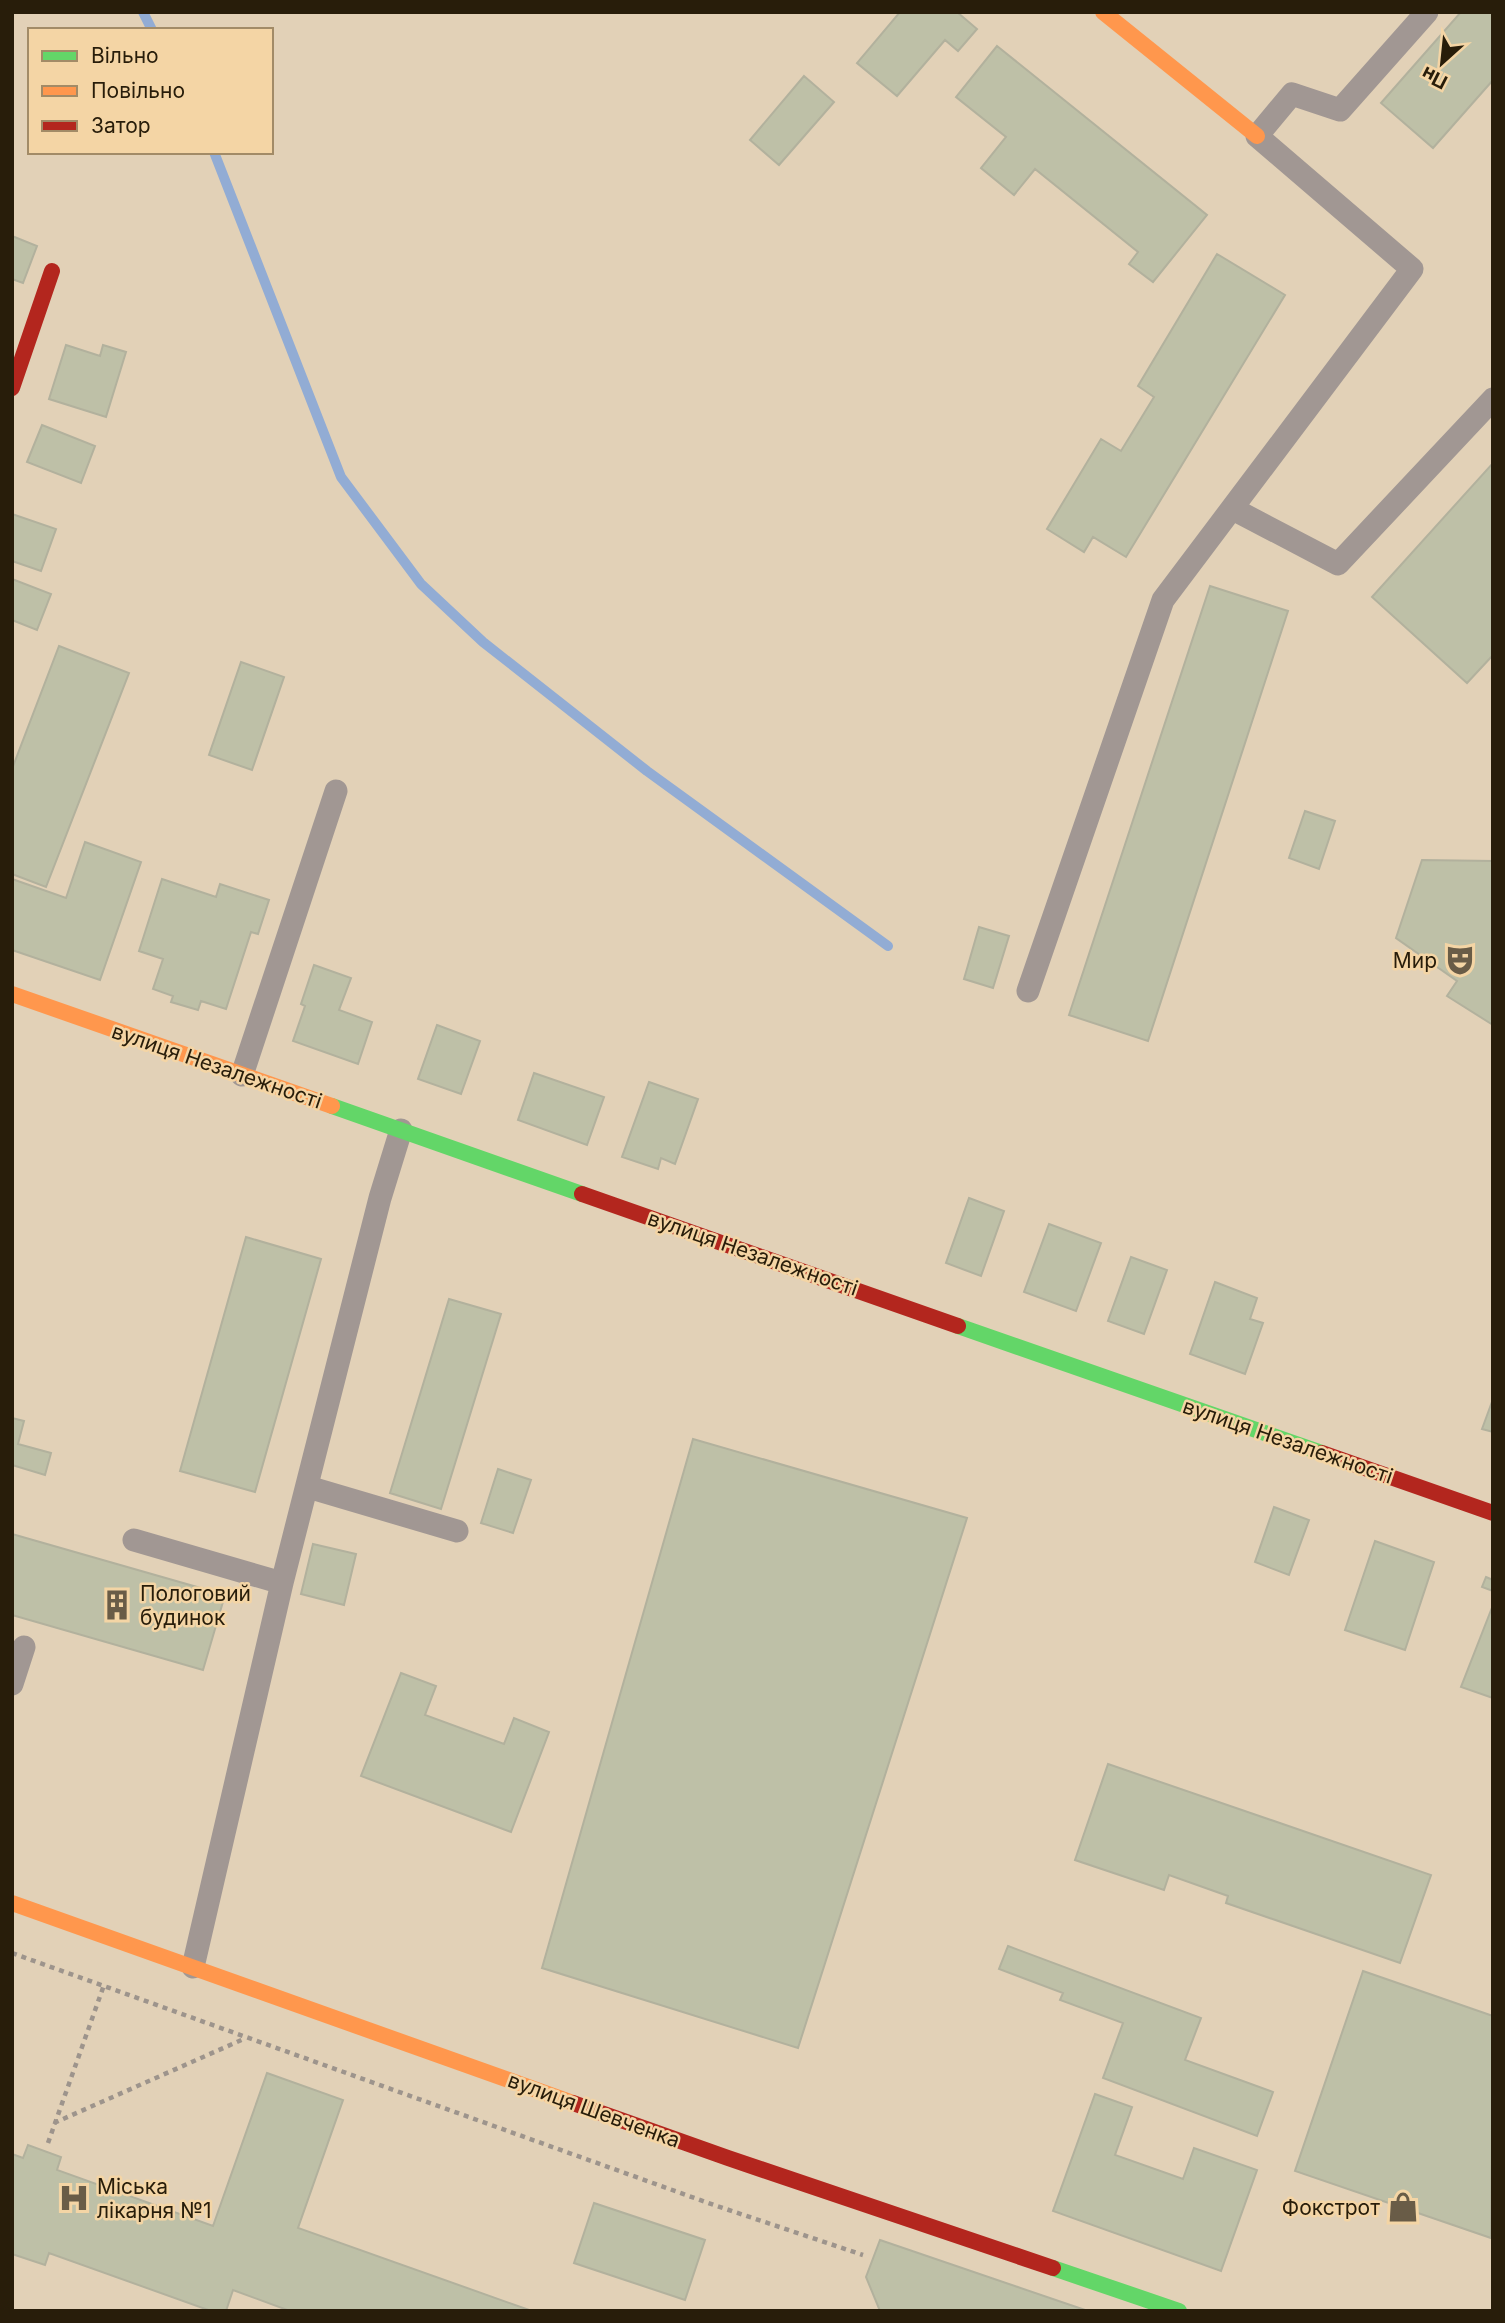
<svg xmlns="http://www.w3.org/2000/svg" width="1505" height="2323" viewBox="0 0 1505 2323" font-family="Inter,sans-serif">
<rect width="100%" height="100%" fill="#e2d1b7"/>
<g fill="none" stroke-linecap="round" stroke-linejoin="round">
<path stroke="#92acd4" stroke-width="10" d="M143 12 152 30
M214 152 341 477 421 584 483 642 647 771 888 946"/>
</g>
<path fill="#bec0a7" stroke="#b2b19d" stroke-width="2" d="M900 12H957L977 29 958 51 945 40 897 96 857 63Z
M1461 12H1493V80L1433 148 1381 103Z
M997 46 1207 215 1153 282 1129 264 1138 252 1035 169 1014 195 981 168 1006 137 956 97Z
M804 76 834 102 779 165 750 140Z
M12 236 37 246 23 283 12 279Z
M1217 254 1285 295 1126 557 1093 537 1084 552 1047 529 1101 439 1121 451 1154 397 1138 386Z
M66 345 100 356 103 345 126 352 106 417 49 399Z
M42 425 95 446 81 483 27 462Z
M1493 463V655L1467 683 1372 597Z
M12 514 56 529 41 571 12 561Z
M12 579 51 594 37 630 12 620Z
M1210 586 1288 611 1148 1041 1069 1015Z
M59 646 129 673 46 887 12 874V769Z
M241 662 284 677 252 770 209 755Z
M1305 811 1335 821 1319 869 1289 858Z
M85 842 141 862 100 980 12 950V879L66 898Z
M1422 860 1493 861V1025L1447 996 1457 981 1396 938Z
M162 879 216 897 220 884 269 900 258 934 251 932 226 1009 201 1001 198 1010 171 1002 173 996 153 989 163 959 139 951Z
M979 927 1009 936 993 988 964 979Z
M314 965 351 978 339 1010 372 1022 358 1064 293 1041 305 1006 301 1004Z
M437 1025 480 1041 461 1094 418 1079Z
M534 1073 604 1097 587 1145 518 1120Z
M649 1082 698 1099 675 1164 661 1158 658 1169 622 1157Z
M969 1198 1004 1211 981 1276 946 1263Z
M1049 1224 1101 1243 1076 1311 1024 1292Z
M246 1237 321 1259 255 1492 180 1471Z
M1131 1257 1167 1270 1144 1334 1108 1321Z
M1215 1282 1257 1298 1250 1319 1263 1323 1245 1374 1190 1354Z
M449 1299 501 1314 441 1509 390 1493Z
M1493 1399V1432L1482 1429Z
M12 1418 24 1421 18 1444 51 1453 45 1475 12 1465Z
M693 1439 967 1518 798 2048 542 1968Z
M498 1469 531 1480 513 1533 481 1523Z
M1274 1507 1309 1520 1289 1575 1255 1562Z
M12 1534 225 1595 203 1670 12 1615Z
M1375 1541 1434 1562 1405 1650 1345 1630Z
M313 1544 356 1554 344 1605 301 1594Z
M1486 1577 1493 1580V1591L1482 1587Z
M1493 1605V1698L1461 1687Z
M401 1673 436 1686 425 1715 504 1744 514 1718 549 1732 511 1832 361 1776Z
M1108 1764 1431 1875 1400 1963 1226 1903 1228 1896 1169 1875 1164 1890 1075 1860Z
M1008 1946 1201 2018 1185 2060 1273 2092 1257 2136 1103 2078 1123 2023 1060 2000 1063 1993 999 1969Z
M1363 1971 1493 2016 1491 2238 1295 2171Z
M267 2073 343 2100 298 2228 532 2311H290L233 2290 226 2311H211L49 2253 45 2265 12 2254V2154L23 2158 28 2145 61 2157 57 2170 213 2226Z
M1095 2094 1132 2107 1115 2155 1183 2179 1194 2148 1257 2170 1221 2271 1053 2211Z
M594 2203 705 2240 685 2300 574 2263Z
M880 2240 1088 2311H880L866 2277Z"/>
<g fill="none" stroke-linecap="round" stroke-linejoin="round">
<path stroke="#9d948c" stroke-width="4.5" stroke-dasharray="5 5" stroke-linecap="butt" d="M12 1953 714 2205 863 2255
M54 2123 246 2038
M48 2143 104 1985"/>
<path stroke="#a19793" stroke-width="23" d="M1233 509 1338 564 1493 399
M1028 991 1163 600 1412 269 1257 136 1292 94 1340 110 1427 12
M242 1075 336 791
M308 1487 457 1531
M134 1540 282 1583
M12 1684 24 1647
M193 1967 282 1583 380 1198 401 1130"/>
<path stroke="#63d668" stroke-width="16" d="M332 1106 582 1194
M958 1326 1322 1453
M1053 2268 1179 2311"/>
<path stroke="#ff974d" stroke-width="16" d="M1103 12 1257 136
M12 994 332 1106
M12 1903 573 2103"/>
<path stroke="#b3261e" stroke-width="16" d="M12 388 52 271
M582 1194 958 1326
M1322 1453 1493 1513
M573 2103 728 2158 1053 2268"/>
</g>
<defs>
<g id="theatre-bare" transform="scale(2.415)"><path d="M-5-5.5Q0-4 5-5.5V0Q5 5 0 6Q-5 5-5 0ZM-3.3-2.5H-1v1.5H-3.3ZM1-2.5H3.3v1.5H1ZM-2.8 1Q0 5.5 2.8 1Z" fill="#695c47" stroke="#f4d5a5" stroke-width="2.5" paint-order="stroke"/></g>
<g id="building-bare" transform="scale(2.415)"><path d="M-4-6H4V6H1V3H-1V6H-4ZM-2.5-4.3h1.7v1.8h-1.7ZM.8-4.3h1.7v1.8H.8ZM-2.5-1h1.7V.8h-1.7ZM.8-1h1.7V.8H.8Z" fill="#695c47" stroke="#f4d5a5" stroke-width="2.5" paint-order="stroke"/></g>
<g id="hospital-bare" transform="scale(2.415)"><path d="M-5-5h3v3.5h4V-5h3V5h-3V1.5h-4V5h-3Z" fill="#695c47" stroke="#f4d5a5" stroke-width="2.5" paint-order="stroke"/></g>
<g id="shop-bare" transform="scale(2.415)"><path d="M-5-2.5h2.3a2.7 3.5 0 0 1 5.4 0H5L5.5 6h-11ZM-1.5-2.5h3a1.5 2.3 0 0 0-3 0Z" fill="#695c47" stroke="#f4d5a5" stroke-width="2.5" paint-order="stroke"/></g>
</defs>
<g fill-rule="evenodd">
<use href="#theatre-bare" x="1460" y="960"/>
<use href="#building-bare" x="117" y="1605"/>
<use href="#hospital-bare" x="74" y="2198"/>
<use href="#shop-bare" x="1403" y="2207"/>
</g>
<g text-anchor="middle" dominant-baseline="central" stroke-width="5" stroke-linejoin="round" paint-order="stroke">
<g font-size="21" fill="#281d0a" stroke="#f4d5a5" text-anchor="end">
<text x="1437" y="960">Мир</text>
<text x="140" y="1593" text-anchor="start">Пологовий<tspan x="140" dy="24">будинок</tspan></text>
<text x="97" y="2186" text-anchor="start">Міська<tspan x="97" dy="24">лікарня №1</tspan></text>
<text x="1380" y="2207">Фокстрот</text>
</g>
<g font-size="21" fill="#281d0a" stroke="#f4d5a5">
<text transform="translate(217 1066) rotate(19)">вулиця Незалежності</text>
<text transform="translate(753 1253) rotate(19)">вулиця Незалежності</text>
<text transform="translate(1288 1441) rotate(19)">вулиця Незалежності</text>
<text transform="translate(594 2110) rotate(20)">вулиця Шевченка</text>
</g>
</g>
<rect width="1505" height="2323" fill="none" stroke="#281d0a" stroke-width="28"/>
<rect x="28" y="28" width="245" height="126" fill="#f4d5a5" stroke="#a28b67" stroke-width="2"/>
<rect x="42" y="51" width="35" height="10" fill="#63d668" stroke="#a28b67" stroke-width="2"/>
<text x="91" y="63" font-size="21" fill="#281d0a">Вільно</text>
<rect x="42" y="86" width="35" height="10" fill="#ff974d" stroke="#a28b67" stroke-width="2"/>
<text x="91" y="98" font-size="21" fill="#281d0a">Повільно</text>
<rect x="42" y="121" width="35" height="10" fill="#b3261e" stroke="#a28b67" stroke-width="2"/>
<text x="91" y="133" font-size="21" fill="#281d0a">Затор</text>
<g transform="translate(1442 63) rotate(207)" stroke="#f4d5a5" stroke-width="5" paint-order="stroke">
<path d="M0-5L12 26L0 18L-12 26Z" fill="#281d0a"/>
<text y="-10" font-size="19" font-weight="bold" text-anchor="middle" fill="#281d0a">Пн</text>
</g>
</svg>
